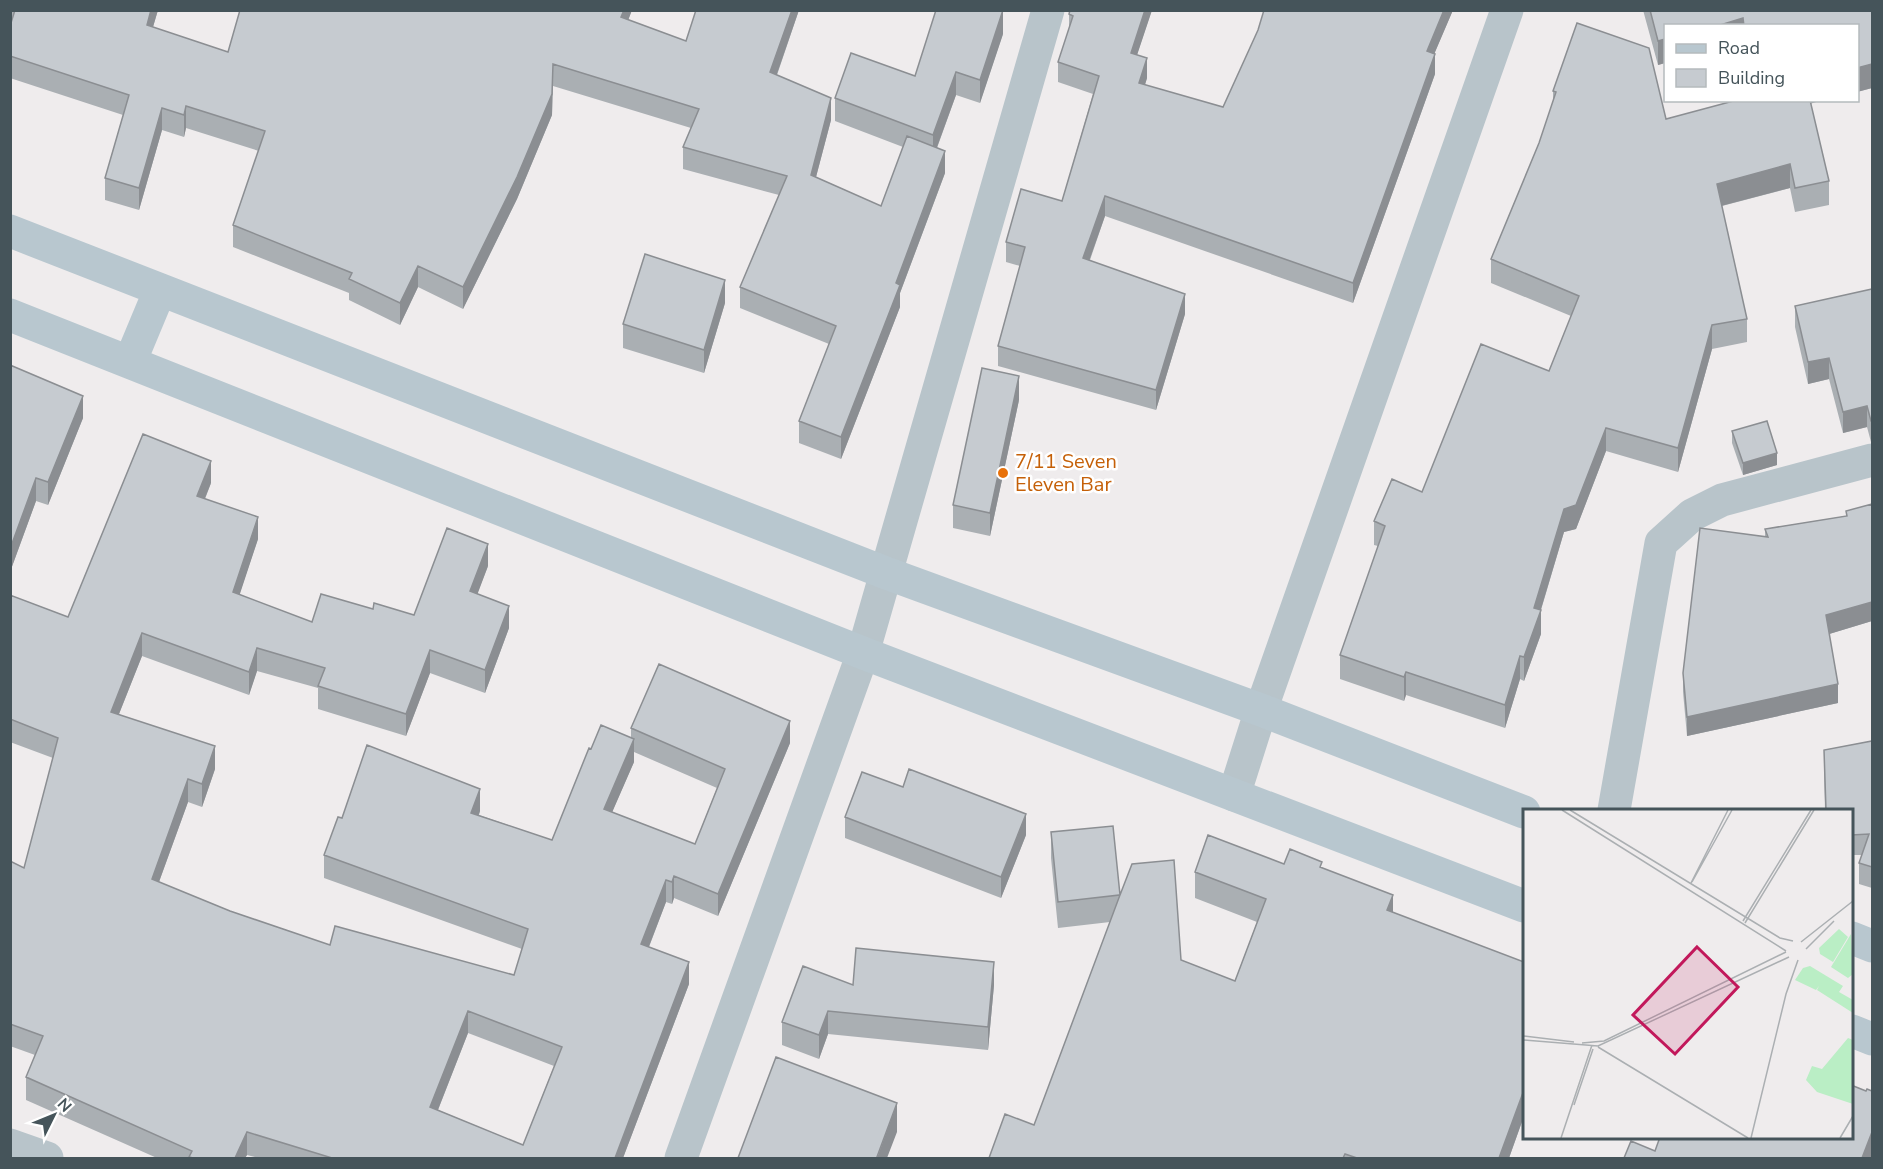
<svg xmlns="http://www.w3.org/2000/svg" width="1883" height="1169" viewBox="0 0 1883 1169" font-family="'Nunito Sans',sans-serif">
<rect width="100%" height="100%" fill="#efeced"/>
<g fill="none" stroke-linecap="round" stroke-linejoin="round">
<path stroke="#b8c4ca" stroke-width="33" d="M1234 795 1261 710 1507 10
M1614 810 1661 543 1692 515 1722 500 1872 460
M10 1145 47 1158
M681 1158 863 653 1048 10"/>
<path stroke="#b8c7cf" stroke-width="33" d="M10 231 886 573 1261 710 1524 812
M10 315 863 653 1524 906
M130 362 160 290
M1852 938 1872 946
M1852 1031 1872 1039"/>
</g>
<path fill="#aaafb3" fill-rule="evenodd" d="M10 10H158L153 27 228 52 240 10H632L628 20 686 41 799 10 777 75 831 120 816 177 881 206 903 147 835 121V98L915 76 1003 34 980 103 956 95 937 148 945 173 900 293V307L841 459 799 443V421L829 344 740 308V287L779 195 683 169V147L691 128 553 86 552 115 517 199 463 309 418 287 400 325 349 300V293L233 247V225L259 151 186 128 184 137 162 130 139 210 105 200V178L123 115 10 78V26L13 19 10 18Z
M1152 10 1137 55 1147 78 1145 85 1223 107 1453 10 1434 54 1435 74 1353 303 1105 216 1090 260 1185 314 1156 410 998 366V346L1020 266 1006 262V242L1062 201 1093 94 1058 82V62L1069 29V14Z
M1643 10H1872V88L1857 92V26H1665V63L1658 65Z
M1553 91 1666 119 1811 104 1829 181V205L1795 212 1790 188 1722 206 1747 319V342L1712 349 1678 472 1606 451 1576 529 1564 532 1541 610V634L1524 681 1520 679 1505 728 1406 695 1404 701 1340 679V655L1378 546 1374 545V521L1422 492 1549 371 1571 316 1491 283V259L1539 143 1553 102Z
M1872 289V442H1871L1867 427 1843 433 1829 379 1808 384 1795 327V306Z
M725 303 704 373 623 348V324Z
M10 365 83 418 48 505 36 501 10 572Z
M1019 400 990 536 953 528V505Z
M1732 431 1777 465 1743 475 1732 443Z
M211 483 205 499 258 539 239 595 312 622 373 609 414 615 488 566 477 594 509 628 485 693 430 673 406 736 318 709V688L257 671 249 695 142 656 119 714 215 769 202 807 188 802 159 882 230 911 330 945 514 975 522 949 324 878V855L342 818 480 811 479 815 552 840 591 749 631 738V728L790 743 718 916 674 898 672 904 666 902 649 947 689 984 623 1158H259L247 1155 245 1158H157L26 1100V1077L35 1055 10 1046V861L24 868 53 758 10 742V595L68 617ZM634 752 717 788 695 844 612 812 634 762ZM468 1033 554 1066 523 1145 438 1110Z
M1846 511 1872 621 1829 634 1838 703 1687 736 1683 692V673L1765 537V529L1846 516Z
M1872 741V888L1859 884V863L1862 855H1851V810H1825L1824 771V750Z
M845 817 1026 835 1001 898 845 838Z
M1051 832 1120 895 1181 960 1235 981 1257 922 1195 898V872L1284 864 1322 868 1393 912 1524 1116 1509 1158H989L1034 1125 1110 922 1058 928 1051 858Z
M853 985H994L988 1050 828 1034 819 1059 782 1045V1022Z"/>
<path fill="#8b8e92" d="M151 10H158L147 47V25Z
M624 10H632L621 39V17Z
M792 10H799L770 94V72Z
M1003 10V34L980 103V80Z
M1145 10H1152L1131 73V53Z
M1444 10H1453L1427 71V51Z
M1743 18V26H1717Z
M1665 39V63L1658 65V41Z
M1435 54V74L1353 303V283Z
M1147 58V78L1139 103V83Z
M553 64 552 115 517 199 463 309V287Z
M1872 64V88L1857 92V68Z
M956 72V95L933 158V135Z
M831 98V120L811 196V175Z
M1806 100H1823L1806 105Z
M186 106V128L184 137V115Z
M162 108V130L139 210V188Z
M945 151V173L900 293V307L841 459V437L896 283Z
M1790 164V188L1717 207V184Z
M1105 196V216L1083 278V258Z
M418 266V287L400 325V303Z
M725 280V303L704 373V350Z
M1185 294V314L1156 410V390Z
M1712 325V349L1678 472V448Z
M1829 358V379L1808 384V362Z
M1019 376V400L990 536V513Z
M83 396V418L48 505V482Z
M1867 406V427L1843 433V412Z
M1606 428V451L1576 529 1564 532 1538 619 1541 610V634L1524 681V657L1534 608 1564 509Z
M1777 453V465L1743 475V463Z
M211 461V483L197 518V496Z
M36 478V501L10 572V549Z
M258 517V539L233 615V592Z
M488 544V566L470 614V591Z
M1872 602V621L1826 635V615Z
M509 606V628L485 693V670Z
M142 633V656L111 734V712Z
M257 648V671L249 695V672Z
M430 650V673L406 736V714Z
M1520 656V679L1505 728V705Z
M1406 672V695L1404 701V677Z
M1838 684V703L1687 736V717Z
M790 721V743L718 916V894Z
M634 739V762L604 831V809Z
M215 746V769L202 807V784Z
M188 779V802L152 901V879Z
M480 789V811L471 835V813Z
M1026 814V835L1001 898V877Z
M674 876V898L672 904V882Z
M666 880V902L641 967V944Z
M1393 895V921L1387 910Z
M689 962V984L623 1158H615Z
M994 962V985L988 1050V1027Z
M468 1011V1033L430 1130V1107Z
M828 1011V1034L819 1059V1035Z
M1524 1090V1116L1509 1158H1499Z
M897 1103V1132L887 1158H877Z
M247 1132V1155L245 1158H235Z
M1872 1132V1158H1862Z"/>
<path fill="#c6cbd0" stroke="#8b8e92" stroke-width="1.5" fill-rule="evenodd" d="M15 10H151L147 25 228 52 240 10H624L621 17 686 41 696 10H792L770 72 831 98 811 175 881 206 907 136 945 151 896 283 900 285 841 437 799 421 836 326 740 287 787 176 683 147 699 109 553 64 552 94 517 177 463 287 418 266 400 303 349 279 352 273 233 225 265 131 186 106 184 115 162 108 139 188 105 178 129 95 10 56V26Z
M936 10H1003L980 80 956 72 933 135 835 98 851 53 915 76Z
M1070 10H1145L1131 53 1147 58 1139 83 1223 107 1258 30 1264 10H1444L1427 51 1435 54 1353 283 1105 196 1083 258 1185 294 1156 390 998 346 1025 247 1006 242 1021 189 1062 201 1099 76 1058 62 1073 16 1069 14Z
M1650 10H1872V64L1857 68V26H1744L1743 18 1717 26H1665V39L1658 41Z
M1577 23 1649 48 1666 119 1737 100H1810L1829 181 1795 188 1790 164 1717 184 1747 319 1712 325 1678 448 1606 428 1576 505 1564 509 1534 608 1541 610 1524 657 1520 656 1505 705 1406 672 1404 677 1340 655 1385 526 1374 521 1392 479 1422 492 1481 344 1549 371 1579 296 1491 259 1539 143 1556 92 1553 91Z
M645 254 725 280 704 350 623 324Z
M1872 289V421H1871L1867 406 1843 412 1829 358 1808 362 1795 306Z
M10 365 83 396 48 482 36 478 10 549Z
M982 368 1019 376 990 513 953 505Z
M1767 421 1777 453 1743 463 1732 431Z
M143 434 211 461 197 496 258 517 233 592 312 622 321 594 373 609 374 603 414 615 447 528 488 544 470 591 509 606 485 670 430 650 406 714 318 686 325 668 257 648 249 672 142 633 111 712 215 746 202 784 188 779 152 879 230 911 330 945 335 926 514 975 528 929 324 855 338 817 342 818 367 745 480 789 471 813 552 840 589 748 591 749 601 725 634 739 604 809 695 844 725 769 631 728 659 664 790 721 718 894 674 876 672 882 666 880 641 944 689 962 615 1158H332L247 1132 235 1158H193L189 1157 192 1151 26 1077 43 1036 10 1024V861L24 868 58 738 10 719V595L68 617ZM468 1011 562 1047 523 1145 430 1107Z
M1872 504V602L1826 615 1838 684 1687 717 1683 673 1700 528 1768 537 1765 529 1847 516 1846 511Z
M1872 741V867L1859 863 1869 834 1851 835V810H1826L1824 750Z
M909 769 1026 814 1001 877 845 817 862 772 903 787Z
M1113 826 1120 895 1132 864 1174 860 1181 960 1235 981 1266 899 1195 872 1208 835 1284 864 1290 849 1322 862 1320 867 1393 895 1387 910 1524 962V1090L1499 1158H1357L1345 1154 1343 1158H989L1005 1114 1034 1125 1120 895 1058 902 1051 832Z
M856 948 994 962 988 1027 828 1011 819 1035 782 1022 803 966 853 985Z
M776 1057 897 1103 877 1157 879 1158H738Z
M1851 1085 1866 1091 1867 1089 1872 1091V1132L1862 1158H1624L1631 1141 1655 1151 1660 1137H1851Z"/>
<circle fill="#e8710a" stroke="#fff" stroke-width="2" cx="1003" cy="473" r="6"/>
<g text-anchor="middle" dominant-baseline="central" stroke-width="5" stroke-linejoin="round" paint-order="stroke">
<g font-size="20" fill="#c56008" stroke="#fff" text-anchor="start">
<text x="1015" y="461">7/11 Seven<tspan x="1015" dy="23">Eleven Bar</tspan></text>
</g>
</g>
<g transform="translate(1523 809)">
<rect width="330" height="330" fill="#efeced"/>
<path d="M316 120 325 128 310 153 297 145 296 139ZM328 125 330 165 325 169 308 158ZM287 157 320 177 316 183 330 191V204L294 181 296 177 293 181 272 171 280 159ZM325 229 330 231V295L294 283 283 271 289 257 299 260Z" fill="#baeec5"/>
<path fill="none" stroke="#abafb2" stroke-width="1.5" d="M39 1 263 142M47 1 257 129 270 132M169 73 209 1M168 74 205 1M220 112 288 1M222 114 291 1M278 133 330 92M283 140 311 112M0 227 51 233M0 231 75 237 266 148M59 234 81 232 263 143M75 238 225 329M51 296 70 240M38 329 69 236M228 329 263 185 275 151M317 329 330 307"/>
<path fill="#c2185b" fill-opacity="0.15" stroke="#c2185b" stroke-width="3" d="M174 138 215 178 152 245 110 206Z"/>
<rect width="330" height="330" fill="none" stroke="#45545a" stroke-width="3"/>
</g>
<rect width="1883" height="1169" fill="none" stroke="#45545a" stroke-width="24"/>
<rect x="1664" y="24" width="195" height="78" fill="#ffffff" stroke="#b5bbbd" stroke-width="1.5"/>
<rect x="1676" y="44" width="30" height="9" fill="#b8c7cf" stroke="#b5bbbd" stroke-width="1.5"/>
<text x="1718" y="54" font-size="18" fill="#45545a">Road</text>
<rect x="1676" y="69" width="30" height="18" fill="#c6cbd0" stroke="#b5bbbd" stroke-width="1.5"/>
<text x="1718" y="84" font-size="18" fill="#45545a">Building</text>
<g transform="translate(54 1115) rotate(47)" stroke="#ffffff" stroke-width="4.5" paint-order="stroke">
<path d="M0-4.5L10 22L0 15L-10 22Z" fill="#45545a"/>
<text y="-9" font-size="16" font-weight="bold" text-anchor="middle" fill="#45545a">N</text>
</g>
</svg>
